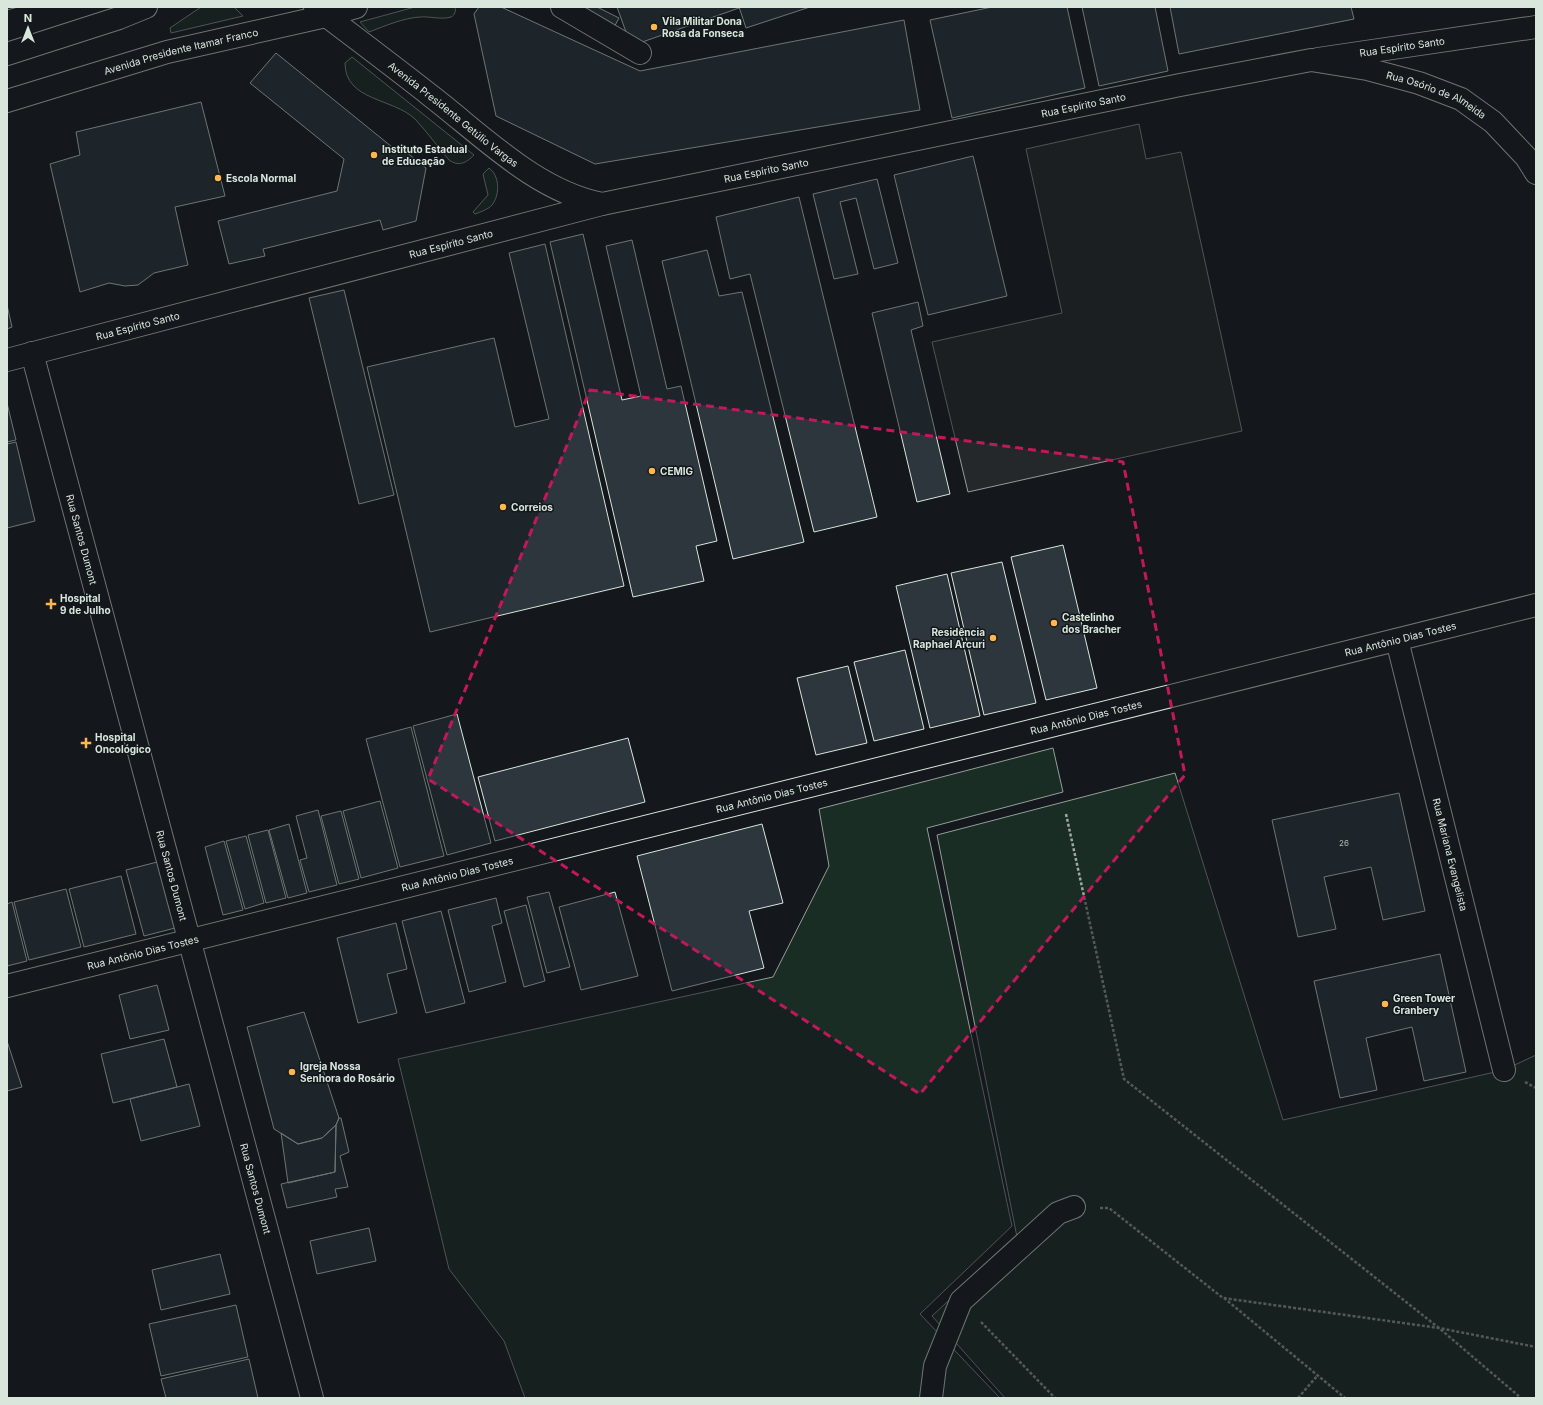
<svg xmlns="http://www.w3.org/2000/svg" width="1543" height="1405" viewBox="0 0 1543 1405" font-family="Inter,sans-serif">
<rect width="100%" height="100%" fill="#14181c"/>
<path fill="#1a2d24" stroke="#939e99" d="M201 7H234L243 16 171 33 170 28Z
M415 7H455C456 11 455 15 451 17 441 20 429 16 420 17 403 18 385 26 369 32L360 22Z
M352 57 469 151 474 155C466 163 459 167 449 160 438 147 427 132 415 119 393 98 345 101 345 63Z
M489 168C500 176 500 195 492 205 489 209 480 212 475 214L473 212 488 195 483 174Z
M1053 748 1063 792 927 828 1012 1226 920 1314 1000 1398H525L504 1341 449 1269 398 1059 773 977 829 866 819 809Z
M1175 773 1283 1120 1504 1070 1536 1055V1398H1005L932 1316 1017 1237 937 835Z"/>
<path fill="#24282b" stroke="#939e99" d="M1139 124 1146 159 1181 152 1242 431 968 492 932 342 1062 313 1026 149Z"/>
<path fill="#2c363c" stroke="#d8e6dc" d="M7 7H18L7 10Z
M479 7H501L640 71 904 20 920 110 595 164 496 116 474 14Z
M560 7H597L619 18 611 33Z
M617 7H739V8L631 46Z
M739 7H810L746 28Z
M992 7H1067L1085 88 952 118 930 20Z
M1082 7H1155L1168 71 1099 86Z
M1170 7H1351L1354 19 1179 54Z
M276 53 397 151 400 147 426 168 416 221 383 230 380 220 263 249 265 256 229 264 218 221 337 191 344 159 250 83Z
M201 102 225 196 175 207 188 265 154 273 138 285 125 286 109 283 80 292 50 164 80 155 76 132Z
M973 156 1007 296 928 315 894 175Z
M877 179 898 263 874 269 856 198 840 202 858 274 834 279 813 194Z
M799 197 877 517 814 532 750 274 730 279 716 217Z
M583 234 622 400 641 396 606 246 632 240 667 389 681 386 717 541 696 546 704 581 633 597 550 242Z
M545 244 624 586 430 632 367 367 494 338 515 427 549 419 509 253Z
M707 250 719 296 742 292 804 542 733 559 662 261Z
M344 290 394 495 359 504 309 298Z
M918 302 923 326 911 330 950 494 917 502 872 313Z
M7 305 12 327 7 329Z
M7 403 16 440 7 442Z
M16 442 35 521 7 528V444Z
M1063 545 1097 688 1046 700 1011 557Z
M1002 562 1036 703 984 715 951 573Z
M947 574 980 716 930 728 896 586Z
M905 650 924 729 874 741 854 662Z
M848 666 867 743 816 755 797 678Z
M457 714 491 843 447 855 413 726Z
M411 727 444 856 400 867 366 739Z
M628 738 645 802 495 841 478 777Z
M1399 793 1425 911 1383 920 1371 867 1324 877 1336 929 1298 937 1272 820Z
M380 801 398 868 361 878 343 811Z
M318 810 337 885 309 892 300 860 307 858 296 816Z
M341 811 359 879 339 884 321 816Z
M289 824 307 893 288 898 269 830Z
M762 824 783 903 749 911 764 968 672 991 637 856Z
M268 830 286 898 266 903 248 835Z
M246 836 264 903 245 909 226 841Z
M224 841 243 910 223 915 205 847Z
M165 860 183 926 144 936 126 870Z
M121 876 136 934 84 947 69 889Z
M66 889 81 947 29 960 14 902Z
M549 892 570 967 547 973 527 897Z
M615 892 638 976 581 990 559 907Z
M496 898 502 923 492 926 506 982 469 992 448 910Z
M12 902 27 961 7 966V904Z
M526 905 545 981 524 987 504 911Z
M441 911 465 1003 426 1013 402 921Z
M396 923 407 969 387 974 397 1013 358 1023 337 938Z
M1440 954 1466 1072 1424 1081 1412 1027 1366 1038 1377 1090 1340 1098 1314 981Z
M157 985 169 1030 130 1039 119 995Z
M304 1012 339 1118 336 1125 322 1138 298 1144 274 1129 247 1027Z
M164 1039 177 1087 113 1103 101 1054Z
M7 1041 22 1087 7 1091Z
M189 1084 200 1126 141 1141 130 1099Z
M339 1118H341L349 1152 340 1156 348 1187 335 1189 337 1197 287 1208 281 1184 335 1172 336 1125Z
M336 1125 335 1172 288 1183 281 1133 298 1144 322 1138Z
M369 1228 376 1261 317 1274 310 1241Z
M220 1254 230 1294 161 1310 152 1270Z
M236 1305 248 1357 161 1376 149 1324Z
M249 1359 258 1398H166L161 1379Z"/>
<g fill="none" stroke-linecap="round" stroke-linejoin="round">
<g stroke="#d8e6dc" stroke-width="24">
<g id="minor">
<path d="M562 7 640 53"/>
<path id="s1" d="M1318 59 1536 27"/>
<path id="s2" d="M32 353 312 1398"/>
<path id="s3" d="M7 360 602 204"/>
<path id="s4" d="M1397 640 1504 1070"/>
<path id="s5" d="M7 986 1536 605"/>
<path d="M931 1398 935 1366 961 1301 1058 1213 1074 1207"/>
</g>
</g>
<g stroke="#d8e6dc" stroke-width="24">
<g id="major">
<path id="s6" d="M315 7C354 37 393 66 431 96 483 136 536 191 602 204L1180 85 1311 60 1367 69 1419 83 1461 99 1493 122 1526 157 1536 173"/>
<path d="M7 54 119 18 146 7"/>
<path id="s7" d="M7 101 167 52 326 16 356 7"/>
</g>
</g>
<path stroke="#9da8a2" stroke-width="2.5" stroke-dasharray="3 2" stroke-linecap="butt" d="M1066 814 1124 1079 1439 1328 1521 1398
M1525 1082 1536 1088
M1100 1208H1109L1223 1298 1439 1328 1536 1347
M1224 1298 1345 1398
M981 1322 1055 1398
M1298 1398 1318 1375"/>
<use href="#minor" stroke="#14181c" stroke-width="22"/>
<use href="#major" stroke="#14181c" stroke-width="22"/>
</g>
<path d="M0 0H1543V1405H0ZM590 390 1123 462 1185 775 920 1094 428 779Z" fill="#14181c" fill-opacity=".55" fill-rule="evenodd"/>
<path fill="none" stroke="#c2185b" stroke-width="3" stroke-dasharray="8 5" stroke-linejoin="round" d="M590 390 1123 462 1185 775 920 1094 428 779Z"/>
<g fill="#ffb74d" stroke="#14181c" stroke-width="1.5">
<circle cx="654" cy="27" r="4"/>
<circle cx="374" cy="155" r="4"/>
<circle cx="218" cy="178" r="4"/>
<circle cx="652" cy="471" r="4"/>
<circle cx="503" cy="507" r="4"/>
<path d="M49 598h4v4h4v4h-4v4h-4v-4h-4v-4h4z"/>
<circle cx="1054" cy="623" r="4"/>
<circle cx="993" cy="638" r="4"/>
<path d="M84 737h4v4h4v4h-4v4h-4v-4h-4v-4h4z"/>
<circle cx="1385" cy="1004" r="4"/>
<circle cx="292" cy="1072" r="4"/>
</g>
<g text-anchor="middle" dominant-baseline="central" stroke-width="3" stroke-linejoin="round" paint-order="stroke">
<g font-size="8" fill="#adbab4">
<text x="1344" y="843">26</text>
</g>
<g font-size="10" font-weight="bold" fill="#d8e6dc" stroke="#14181c" text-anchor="start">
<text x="662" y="21">Vila Militar Dona<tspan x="662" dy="12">Rosa da Fonseca</tspan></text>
<text x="382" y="149">Instituto Estadual<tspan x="382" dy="12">de Educação</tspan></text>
<text x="226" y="178">Escola Normal</text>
<text x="660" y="471">CEMIG</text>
<text x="511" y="507">Correios</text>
<text x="60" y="598">Hospital<tspan x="60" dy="12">9 de Julho</tspan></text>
<text x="1062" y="617">Castelinho<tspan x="1062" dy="12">dos Bracher</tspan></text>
<text x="985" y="632" text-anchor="end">Residência<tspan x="985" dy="12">Raphael Arcuri</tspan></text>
<text x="95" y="737">Hospital<tspan x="95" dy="12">Oncológico</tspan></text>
<text x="1393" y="998">Green Tower<tspan x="1393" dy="12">Granbery</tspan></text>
<text x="300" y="1066">Igreja Nossa<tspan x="300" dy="12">Senhora do Rosário</tspan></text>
</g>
<g font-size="10" fill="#d8e6dc" stroke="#14181c">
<text stroke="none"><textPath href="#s1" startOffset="85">Rua Espírito Santo</textPath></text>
<text stroke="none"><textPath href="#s7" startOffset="181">Avenida Presidente Itamar Franco</textPath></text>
<text stroke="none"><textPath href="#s6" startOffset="1205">Rua Osório de Almeida</textPath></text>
<text stroke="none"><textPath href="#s6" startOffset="842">Rua Espírito Santo</textPath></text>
<text stroke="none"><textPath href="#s6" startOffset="175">Avenida Presidente Getúlio Vargas</textPath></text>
<text stroke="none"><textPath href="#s6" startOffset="518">Rua Espírito Santo</textPath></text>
<text stroke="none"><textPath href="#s3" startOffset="459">Rua Espírito Santo</textPath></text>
<text stroke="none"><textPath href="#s3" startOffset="135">Rua Espírito Santo</textPath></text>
<text stroke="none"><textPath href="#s2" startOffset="193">Rua Santos Dumont</textPath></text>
<text stroke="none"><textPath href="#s5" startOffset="1436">Rua Antônio Dias Tostes</textPath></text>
<text stroke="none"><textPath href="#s5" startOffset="1112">Rua Antônio Dias Tostes</textPath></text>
<text stroke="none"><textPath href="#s5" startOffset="788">Rua Antônio Dias Tostes</textPath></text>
<text stroke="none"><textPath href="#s4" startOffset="221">Rua Mariana Evangelista</textPath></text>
<text stroke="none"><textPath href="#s5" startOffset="464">Rua Antônio Dias Tostes</textPath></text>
<text stroke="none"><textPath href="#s2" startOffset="541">Rua Santos Dumont</textPath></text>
<text stroke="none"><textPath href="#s5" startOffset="140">Rua Antônio Dias Tostes</textPath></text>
<text stroke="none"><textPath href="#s2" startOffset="865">Rua Santos Dumont</textPath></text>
</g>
</g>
<rect width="1543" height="1405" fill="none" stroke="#d8e6dc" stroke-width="16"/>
<g transform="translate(28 28)" stroke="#14181c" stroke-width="3" paint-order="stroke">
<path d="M0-3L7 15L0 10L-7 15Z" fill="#d8e6dc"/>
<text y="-6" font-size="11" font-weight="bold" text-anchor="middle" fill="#d8e6dc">N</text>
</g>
</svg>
